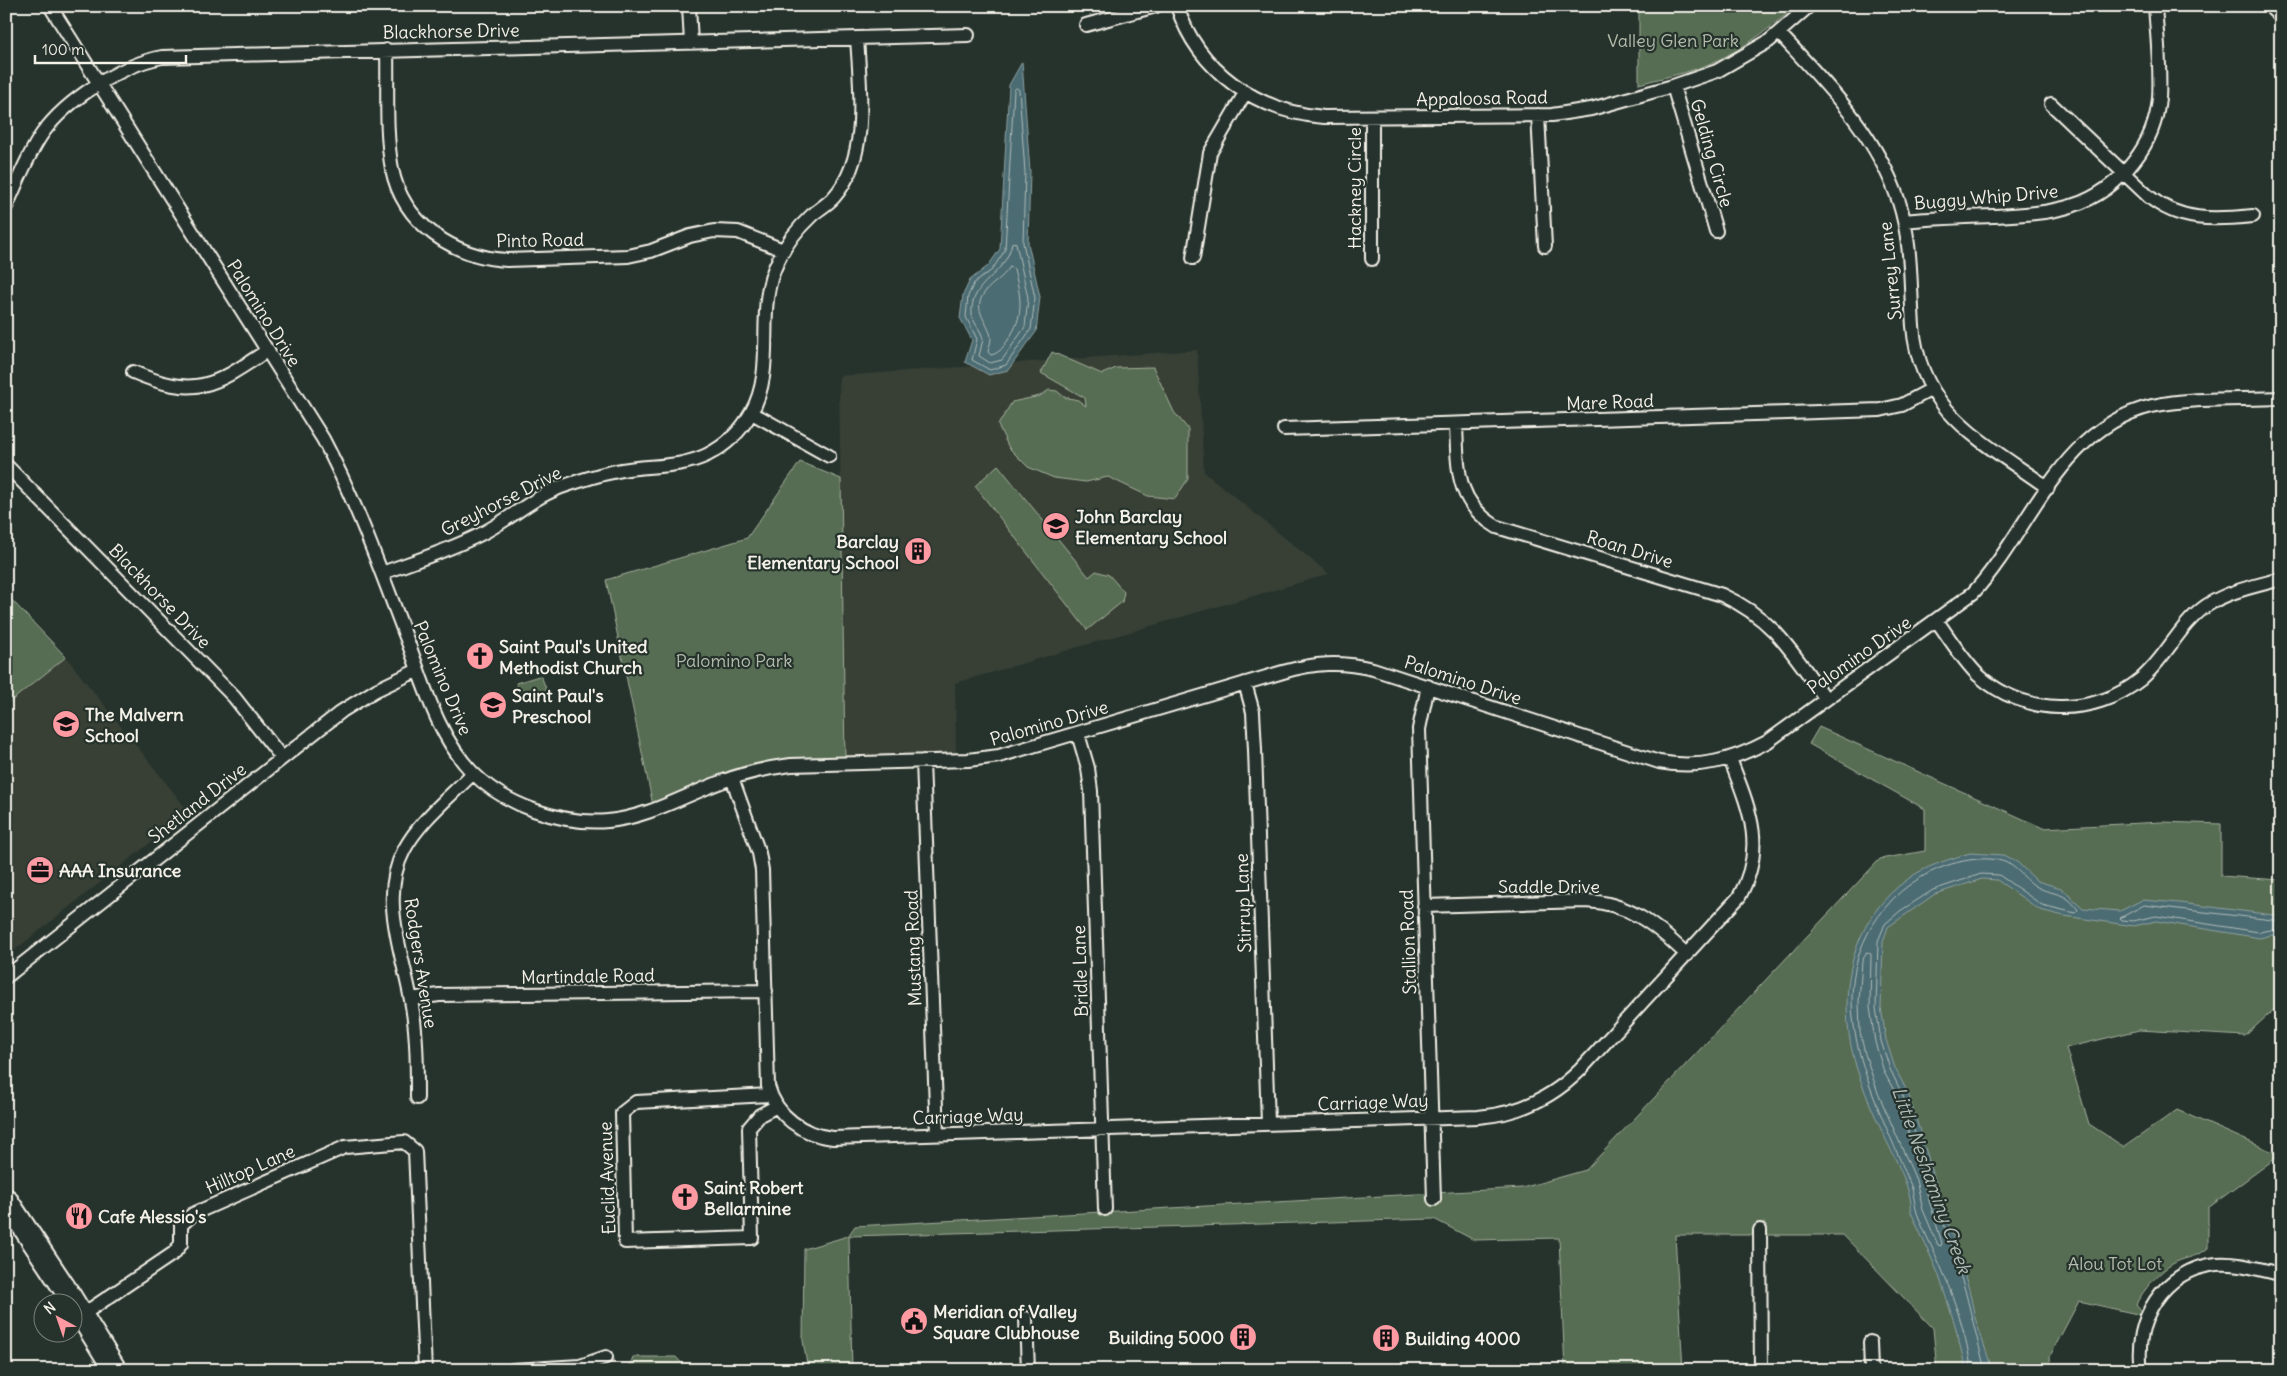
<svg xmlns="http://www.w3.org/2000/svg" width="2287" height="1376" viewBox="0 0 2287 1376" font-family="Delius,sans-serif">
<rect width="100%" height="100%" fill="#26332d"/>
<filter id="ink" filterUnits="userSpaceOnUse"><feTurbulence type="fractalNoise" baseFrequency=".02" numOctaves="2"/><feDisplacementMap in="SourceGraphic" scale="10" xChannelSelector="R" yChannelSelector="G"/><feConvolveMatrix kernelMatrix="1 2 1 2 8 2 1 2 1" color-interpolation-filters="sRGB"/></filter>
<g filter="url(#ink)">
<path fill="#384036" d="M1197 350 1204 472 1329 574 955 683 956 760 845 763 839 376Z
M66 657 189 812 6 957V705Z"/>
<path fill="#566d52" stroke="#a5af9d" d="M1639 6H1795C1767 32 1735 55 1699 68 1680 75 1659 78 1639 84Z
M1052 352 1102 374 1116 368 1153 367 1174 412 1188 429V479L1175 499 1148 496 1108 477 1086 482 1054 478 1028 467 1009 448 998 425 1012 402 1040 396 1049 390 1057 391 1064 397 1078 400 1086 406 1085 398 1041 373Z
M800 462 841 479 845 763 791 765 654 810 606 580 747 538Z
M998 465 1089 577 1096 571 1109 575 1124 592 1122 602 1087 630 975 486Z
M6 594 66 657 6 705Z
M539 676 542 678 546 689 544 692 521 700 516 683Z
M1819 727 2043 828 2162 822 2221 824V876L2281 880V1003L2245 1036 2139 1030 2066 1048 2089 1124 2124 1147 2177 1110 2280 1155 2208 1208V1248C2198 1257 2187 1257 2176 1262 2160 1270 2144 1289 2136 1304L2146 1316 2079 1301 2050 1356 2051 1370H1937L1933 1328 1843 1235H1675L1683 1370H1565L1559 1238 1474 1240 1434 1219 849 1236 852 1370H808L803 1341 804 1249 848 1236 855 1226 1522 1188 1586 1170 1880 859 1925 851V809L1809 744Z
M633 1357H676L688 1370H628Z"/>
<path fill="#4c6c73" stroke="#8fa1a2" d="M1022 62 1030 172 1028 243 1040 297 1036 332 1008 370 989 375 965 362 972 340 960 318 963 295 970 280 988 266 1000 249 1009 85Z
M1970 853 2003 855 2017 862 2037 881 2061 888 2083 908 2120 911 2142 900 2180 903 2281 916V938L2271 935 2260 938 2156 921 2134 926 2064 916 2040 910 1997 880 1982 879 1935 894 1888 927 1883 942 1881 1007 1886 1040 1895 1068 1908 1093 1969 1289 1975 1318 1990 1363V1370H1966L1955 1325 1938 1273 1911 1212C1914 1190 1889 1148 1880 1127 1867 1098 1853 1066 1849 1034 1841 975 1857 915 1908 879 1925 866 1950 859 1970 853Z"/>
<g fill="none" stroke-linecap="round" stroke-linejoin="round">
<path stroke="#b1bcb9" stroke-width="1" d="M1017 88 1019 90 1025 172 1023 243 1035 298 1031 329 1006 365 990 370 972 360 977 339 966 317 968 296 974 283 992 270 1005 250 1014 90Z
M1016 243 1028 298 1025 327 1002 360 990 363 979 356 983 339C982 331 973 323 972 315 969 281 1006 277 1012 243Z
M1010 267 1014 269C1021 297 1025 315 1008 340 1003 347 1000 353 991 355L988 352C989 347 991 342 991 337 988 321 971 310 985 292 992 283 1002 279 1010 267Z
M2281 921 2144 905 2120 918 2122 920 2133 921 2156 916 2259 932 2271 930 2281 932
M1867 952 1871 954 1870 1007 1875 1042 1884 1072 1898 1098 1942 1243 1941 1246 1938 1245 1923 1210 1916 1180 1878 1093 1865 1054 1860 1032 1859 1002 1862 962Z
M1971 1370C1968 1338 1955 1302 1943 1272 1935 1252 1924 1233 1917 1213 1914 1203 1914 1191 1909 1181 1872 1090 1811 987 1892 900 1916 875 1955 857 1990 859 2015 861 2016 872 2034 885 2050 896 2064 889 2078 910L2075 913 2042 905 1999 875 1981 874 1933 890 1900 911 1885 924 1878 941 1876 1008 1881 1041 1890 1069 1903 1096 1965 1290 1985 1370"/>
<g stroke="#f4f1e8" stroke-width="16">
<path id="street" d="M50 6 323 439C358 505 382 575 409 645 425 688 439 738 472 772 504 805 562 825 608 821 649 817 683 796 721 782 744 773 767 768 791 765L968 760 999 756 1283 672C1314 663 1340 661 1373 669L1659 762C1699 769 1731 761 1767 742L1973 593C2031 530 2059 428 2152 406 2193 397 2239 400 2281 398
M689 6 691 43
M1177 6C1198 71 1257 112 1324 117L1552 115 1591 109 1673 86 1717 71 1769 41 1809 6
M2273 10 2281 17
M1086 25 1156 6
M1779 33C1827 85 1876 133 1899 202 1912 242 1910 284 1913 326 1920 414 1985 442 2048 488
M387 50C388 88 385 132 392 169 403 224 454 257 507 260L628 256 651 251 690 236 714 231 738 232 783 250
M1673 86 1716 231
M2051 104 2148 196C2180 222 2213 220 2253 216
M1538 115 1545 246
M6 207C17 183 27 156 42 134 66 100 121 65 162 57L968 35
M1904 221C1934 218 1965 217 1995 216 2052 213 2097 210 2134 161 2148 143 2157 121 2159 98 2161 68 2157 36 2155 6
M1193 258 1210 153 1245 93
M1372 259V117
M133 372C196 399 214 386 268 350
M752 413 829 456
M1456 425C1458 468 1455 502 1497 527L1722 595C1775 619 1793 654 1826 699
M1284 429 1880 410 1902 405 1932 389
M6 465 234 697 282 758
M382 573C415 561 450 550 481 534 511 519 535 495 567 485 585 479 604 473 622 470 651 465 680 468 707 455 725 446 741 431 751 413 778 366 753 310 778 261 786 243 797 229 812 215 819 209 828 204 834 197 870 156 860 89 857 38
M1937 621C1950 639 1962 659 1978 675 2024 716 2093 718 2141 679 2166 658 2179 625 2206 606 2228 591 2256 586 2281 579
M1245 683 1253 712 1255 750 1268 1123
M1428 686 1419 729 1434 1199
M1078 734 1088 768 1091 791 1105 1209
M923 761 937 1134
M732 778 759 853 762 870 768 1086C776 1116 803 1135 833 1138L1478 1117C1518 1114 1552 1098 1580 1070L1739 897C1767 847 1749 808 1730 759
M1424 906 1585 901C1628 902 1657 926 1687 955
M6 977 342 711 376 690 418 670
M411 999 439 995 766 991
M770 1095 636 1102 622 1113 625 1242 752 1238 749 1128 760 1115 777 1106
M417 1098C417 1067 417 1036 412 1006 404 955 378 899 404 850 420 820 450 797 473 773
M1760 1230 1761 1370
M82 1315 174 1253 181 1244V1225L193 1214 345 1147 404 1142 415 1151 425 1370
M1026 1318 1028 1370
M1870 1342 1871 1370
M513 1370 580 1366 606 1357
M2141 1370C2133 1320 2163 1270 2216 1264 2238 1262 2260 1270 2281 1274"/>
</g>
<g stroke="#f4f1e8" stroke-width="26">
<path id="highway" d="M6 1200 69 1295 115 1370"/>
</g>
<use href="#street" stroke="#26332d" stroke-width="12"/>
<use href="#highway" stroke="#26332d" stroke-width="22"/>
</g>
</g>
<defs>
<g id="school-disc" transform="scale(1.4375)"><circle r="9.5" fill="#ff9aa2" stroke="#26332d"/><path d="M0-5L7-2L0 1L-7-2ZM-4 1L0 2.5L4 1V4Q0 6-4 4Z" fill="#111"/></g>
<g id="building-disc" transform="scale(1.4375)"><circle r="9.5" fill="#ff9aa2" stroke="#26332d"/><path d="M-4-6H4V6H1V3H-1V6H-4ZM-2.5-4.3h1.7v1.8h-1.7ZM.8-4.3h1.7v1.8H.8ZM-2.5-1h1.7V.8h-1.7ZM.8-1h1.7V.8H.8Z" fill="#111"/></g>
<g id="church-disc" transform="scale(1.4375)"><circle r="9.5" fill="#ff9aa2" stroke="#26332d"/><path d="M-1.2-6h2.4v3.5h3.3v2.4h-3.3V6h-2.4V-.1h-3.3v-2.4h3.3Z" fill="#111"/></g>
<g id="office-disc" transform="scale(1.4375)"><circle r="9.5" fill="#ff9aa2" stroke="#26332d"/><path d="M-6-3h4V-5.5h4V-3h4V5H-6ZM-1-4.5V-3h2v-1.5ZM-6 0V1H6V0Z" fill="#111"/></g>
<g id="restaurant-disc" transform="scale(1.4375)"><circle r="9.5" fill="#ff9aa2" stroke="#26332d"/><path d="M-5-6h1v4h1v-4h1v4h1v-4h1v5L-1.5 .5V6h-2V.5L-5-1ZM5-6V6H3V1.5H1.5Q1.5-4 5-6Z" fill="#111"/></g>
<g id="civic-disc" transform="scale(1.4375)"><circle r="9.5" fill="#ff9aa2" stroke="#26332d"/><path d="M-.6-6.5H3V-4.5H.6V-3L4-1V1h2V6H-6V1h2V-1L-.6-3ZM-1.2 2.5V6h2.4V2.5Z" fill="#111"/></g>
</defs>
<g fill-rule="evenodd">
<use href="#school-disc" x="1056" y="526"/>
<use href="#building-disc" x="918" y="551"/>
<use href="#church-disc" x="480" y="656"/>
<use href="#school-disc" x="493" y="705"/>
<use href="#school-disc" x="66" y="724"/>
<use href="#office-disc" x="40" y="870"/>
<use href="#church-disc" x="685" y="1197"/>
<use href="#restaurant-disc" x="79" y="1216"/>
<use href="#civic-disc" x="914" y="1321"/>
<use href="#building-disc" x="1243" y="1337"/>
<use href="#building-disc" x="1386" y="1338"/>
</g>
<g text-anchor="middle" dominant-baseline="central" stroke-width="4.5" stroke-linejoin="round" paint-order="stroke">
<g font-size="18" fill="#f4f1e8" stroke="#26332d">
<text transform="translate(451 31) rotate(-1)">Blackhorse Drive</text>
<text transform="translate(1482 98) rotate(-1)">Appaloosa Road</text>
<text transform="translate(1712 153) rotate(74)">Gelding Circle</text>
<text transform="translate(1354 188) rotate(-90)">Hackney Circle</text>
<text transform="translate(1986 197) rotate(-5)">Buggy Whip Drive</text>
<text transform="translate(540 240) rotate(-1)">Pinto Road</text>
<text transform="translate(1890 271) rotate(-96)">Surrey Lane</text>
<text transform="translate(264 313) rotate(58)">Palomino Drive</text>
<text transform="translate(1610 402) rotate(-2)">Mare Road</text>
<text transform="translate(501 501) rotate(-27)">Greyhorse Drive</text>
<text transform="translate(1630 549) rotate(17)">Roan Drive</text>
<text transform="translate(160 596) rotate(46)">Blackhorse Drive</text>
<text transform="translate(1859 655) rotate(-35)">Palomino Drive</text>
<text transform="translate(443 678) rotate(67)">Palomino Drive</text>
<text transform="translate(1463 680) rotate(18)">Palomino Drive</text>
<text transform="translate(1049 723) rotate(-16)">Palomino Drive</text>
<text transform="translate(197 803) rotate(-38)">Shetland Drive</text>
<text x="1549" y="886">Saddle Drive</text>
<text transform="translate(1243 903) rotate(-92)">Stirrup Lane</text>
<text transform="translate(1408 942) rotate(-92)">Stallion Road</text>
<text transform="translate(913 948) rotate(-92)">Mustang Road</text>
<text transform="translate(421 963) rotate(81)">Rodgers Avenue</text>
<text transform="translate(1080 971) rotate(-92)">Bridle Lane</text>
<text transform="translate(588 976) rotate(-1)">Martindale Road</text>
<text transform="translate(1373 1102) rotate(-2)">Carriage Way</text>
<text transform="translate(968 1116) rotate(-2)">Carriage Way</text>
<text transform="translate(250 1169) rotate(-24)">Hilltop Lane</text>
<text transform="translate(607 1178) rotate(-92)">Euclid Avenue</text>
</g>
<g font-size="18" fill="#b5bcac" stroke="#26332d">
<text x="1673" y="40">Valley Glen Park</text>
<text x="734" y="660">Palomino Park</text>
<text x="2115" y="1263">Alou Tot Lot</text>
</g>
<g font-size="18" font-weight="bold" fill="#f4f1e8" stroke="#26332d" text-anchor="start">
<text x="1075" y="516">John Barclay<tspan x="1075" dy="21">Elementary School</tspan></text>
<text x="899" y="541" text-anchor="end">Barclay<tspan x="899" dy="21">Elementary School</tspan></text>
<text x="499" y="646">Saint Paul's United<tspan x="499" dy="21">Methodist Church</tspan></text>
<text x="512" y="695">Saint Paul's<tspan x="512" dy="21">Preschool</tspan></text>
<text x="85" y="714">The Malvern<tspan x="85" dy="21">School</tspan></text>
<text x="59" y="870">AAA Insurance</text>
<text x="704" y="1187">Saint Robert<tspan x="704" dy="21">Bellarmine</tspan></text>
<text x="98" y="1216">Cafe Alessio's</text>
<text x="933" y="1311">Meridian of Valley<tspan x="933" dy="21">Square Clubhouse</tspan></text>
<text x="1224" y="1337" text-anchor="end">Building 5000</text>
<text x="1405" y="1338">Building 4000</text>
</g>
<g font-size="19" font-style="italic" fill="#b1bcb9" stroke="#26332d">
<text transform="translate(1932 1180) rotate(70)">Little Neshaminy Creek</text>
</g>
</g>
<rect width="2287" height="1376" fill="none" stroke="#26332d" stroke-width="25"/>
<rect x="12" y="12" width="2262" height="1351" fill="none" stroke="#f4f1e8" stroke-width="2" filter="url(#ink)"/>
<g transform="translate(58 1318) rotate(320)"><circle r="24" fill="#26332d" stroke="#787f78"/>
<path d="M0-4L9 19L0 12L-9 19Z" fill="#ff9aa2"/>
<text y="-8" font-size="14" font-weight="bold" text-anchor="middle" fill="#f4f1e8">N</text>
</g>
<path d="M35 55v8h151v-8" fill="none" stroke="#f4f1e8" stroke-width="2.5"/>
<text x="42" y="55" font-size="15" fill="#f4f1e8" stroke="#26332d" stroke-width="4" paint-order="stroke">100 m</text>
</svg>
